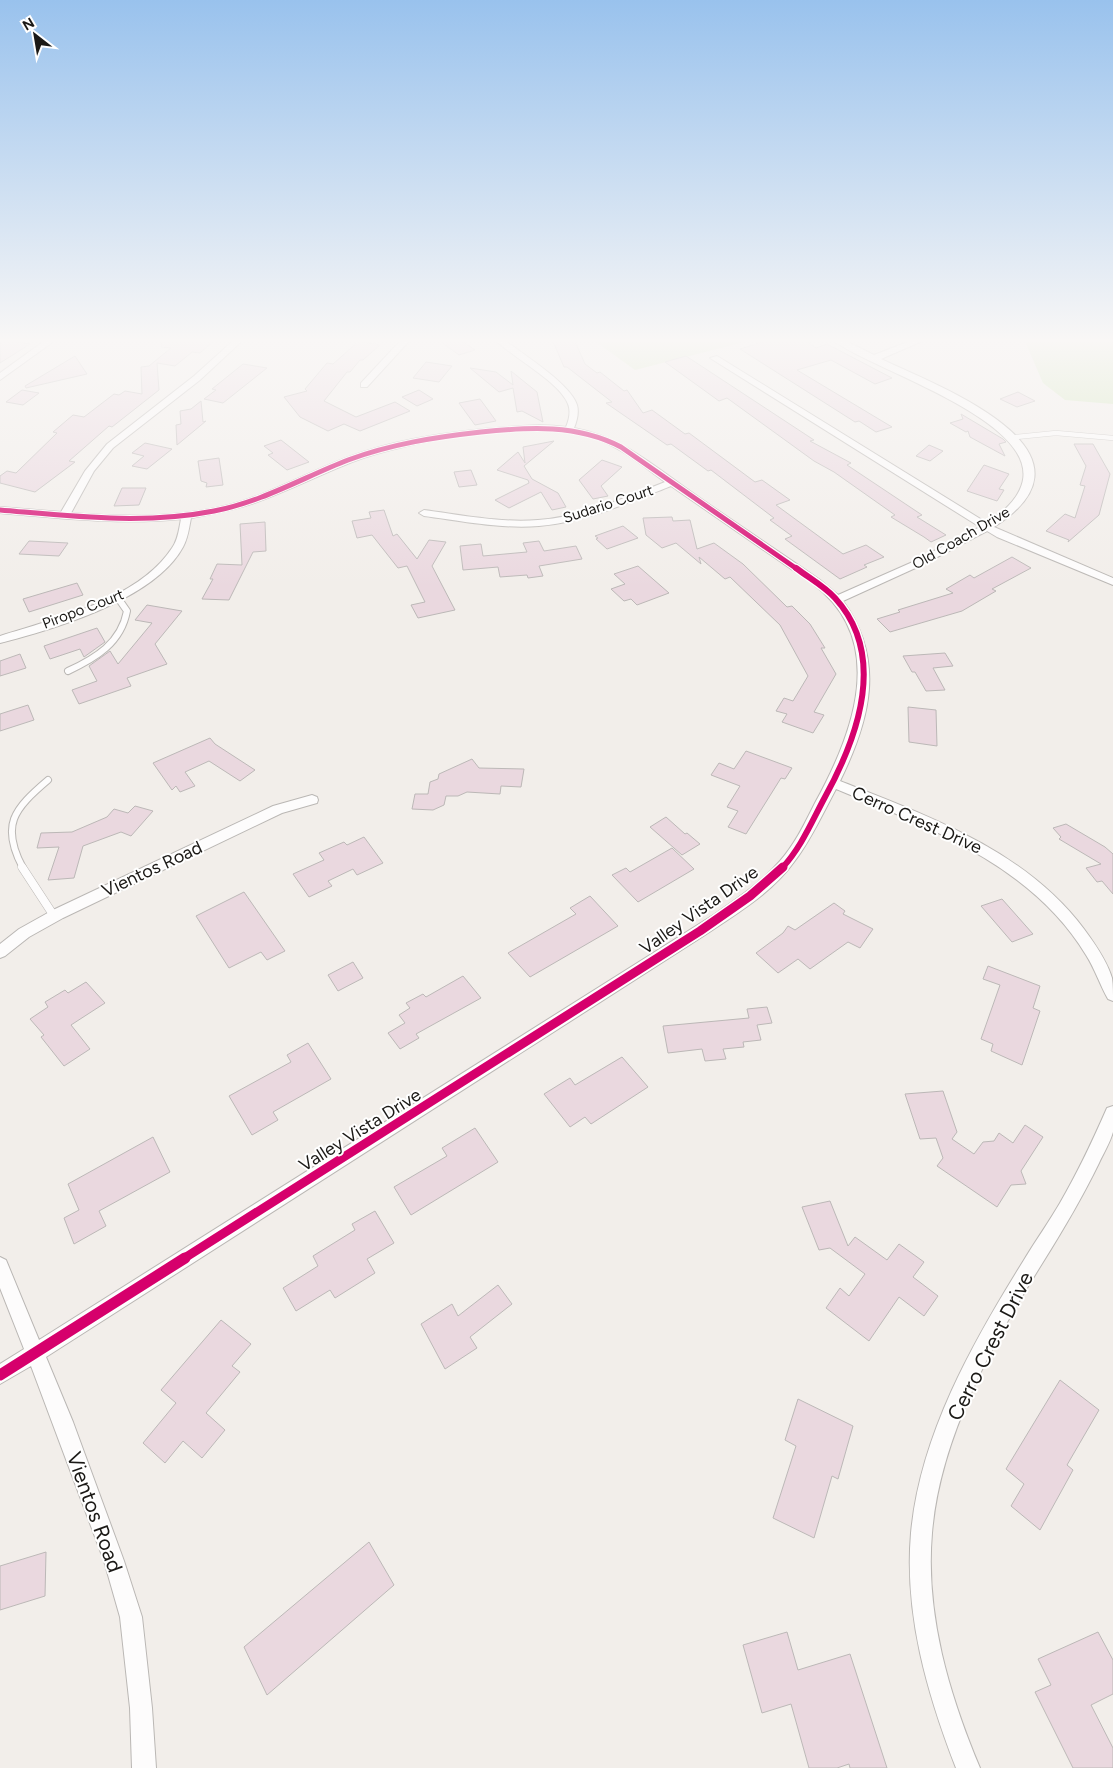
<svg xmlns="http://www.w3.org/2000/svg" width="1113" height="1768" viewBox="0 0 1113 1768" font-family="Figtree,sans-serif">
<rect width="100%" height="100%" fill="#f2eeea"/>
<path fill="#d1e6ba" d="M592 339H756L635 370Z
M1024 339H1113V404L1065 400 1043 383Z"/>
<path fill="#ead8df" stroke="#bcb8b7" d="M162 339H216L200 353 192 352 175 366 157 363 159 390 112 427 109 426 69 461 75 462 35 492 0 483V476L7 471 16 473 57 433 53 432 73 415 84 417 114 394 119 395 125 391 142 394 141 367 149 366 171 348 161 347Z
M437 339H459L475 350 459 355Z
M552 339H574L585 364 597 373 600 372 624 391 627 390 643 413 652 410 685 434 689 433 755 482 762 480 790 500 776 505 843 554 866 545 884 557 864 565 867 567 840 579 785 539 792 536 770 520 774 518 711 470 708 471 671 444 667 445 606 403 612 402 567 367H564Z
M772 339H803L816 348 827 344 892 378 875 384 831 360 797 370 892 427 876 432 859 421 855 422 740 349Z
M5 340 30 344 0 363V343Z
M359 341 380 345 363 360H360L350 372H347L324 401 356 417 395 402 410 411 360 431 344 424 328 431 300 417 284 397 307 391 305 389 327 363 333 364Z
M75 356 87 374 26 388 25 386Z
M686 356 814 440 810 441 851 463 847 465 922 515 917 517 946 535 931 542 924 537 891 517 895 515 834 472 814 461 727 398 719 401 665 362Z
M426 362 452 366 439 382 413 378Z
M243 364 267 368 223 403 204 399 216 390 212 389Z
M470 368 496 372 513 385 511 371 537 392 543 422 522 411 517 412 513 388 499 392Z
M22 390 39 393 23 405 6 402Z
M419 390 433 399 417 406 402 397Z
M1018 392 1035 401 1017 407 1000 399Z
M480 399 491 414 496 421 475 425 459 403Z
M201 401 203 422 206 421 177 445 176 425 181 424 180 411 191 409Z
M961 414 1003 439 1006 442 999 444 1005 456 970 437 968 431 966 432 950 423 963 419Z
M281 440 309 462 287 470 268 455 273 453 264 446Z
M554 441 524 466 532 479 558 493 566 507 552 510 541 492 509 508 495 500 529 483 528 480 497 470 518 452 525 463 523 447Z
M145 443 172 449 147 469 132 466 144 456 132 453Z
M1074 444H1093L1110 474 1099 515 1068 542 1069 540 1046 531 1065 514 1075 518 1085 486 1080 485 1086 466Z
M929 445 943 451 930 461 916 456Z
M219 458 223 485 206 487 207 483 201 481 198 461Z
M602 460 622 467 601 486 608 496 593 499 579 480Z
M984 465 1009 474 999 489 1004 490 997 501 967 491Z
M471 470 477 485 459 487 454 472Z
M122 488H146L139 505 114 506Z
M384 510 393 536 397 534 417 559 429 540 446 542 432 566 455 610 418 618 411 605 425 602 407 566 398 568 372 535 357 538 352 521 371 518 369 512Z
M672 517 673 521 690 520 697 549 714 543 743 564 787 607 792 606 810 624 825 648H821L836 674 814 712 824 715 813 733 782 722 787 714 776 711 784 698 793 701 808 676 780 625 730 577 725 579 699 557 701 564 676 543 662 548 646 535 643 518Z
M265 522 266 551 253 552 229 600 202 599 213 579H210L217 564 242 565 240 524Z
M623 526 638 538 607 549 596 539 598 538 595 536Z
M29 541 68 543 59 556 19 554Z
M539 541 544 551 576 546 582 559 539 566 543 576 528 578 527 575 500 577 498 567 463 570 460 546 481 544 483 556 527 552 523 543Z
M1012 557 1031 568 992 589 996 591 962 611 890 632 877 619 900 612 898 610 953 593 946 589 970 575 974 578Z
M638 566 669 593 637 605 631 599 624 601 611 589 625 584 614 574Z
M77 583 83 595 29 612 23 599Z
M147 605 182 611 155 644 167 664 127 678 131 686 79 704 72 690 97 681 89 666 110 651 118 664 152 623 135 620Z
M97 628 105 642 84 657 80 649 50 659 44 646Z
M945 653 953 666 933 668 945 690 926 691 915 672H912L903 656Z
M20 654 26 668 0 676V661Z
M28 705 34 720 0 731V714Z
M908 707 936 710 937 746 909 742Z
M210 738 215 744 255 770 240 781 209 761 185 772 195 786 180 792 176 786 172 790 153 763Z
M746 751 792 768 785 779 781 778 746 834 728 827 738 811 727 807 740 786 711 775 719 763 734 769Z
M472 759 479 768 524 769 521 787 501 786 500 794 467 792 458 796H446L444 805 433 810 412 809 415 794H428L430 782 438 779 439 774Z
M135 806 153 811 131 836 121 832 83 846 74 878 48 880 59 847 37 848 41 833 72 832 107 817 114 809 128 813Z
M666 817 685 834 687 833 700 844 682 855 650 827Z
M1066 824 1105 847 1113 854V894L1102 881 1097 882 1086 868 1101 864 1059 839 1061 837 1053 828Z
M364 837 383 863 357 875 353 869 328 881 332 886 309 897 293 874 324 860 319 853 344 842 347 845Z
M672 848 694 869 638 902 612 875 626 868 630 872Z
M244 892 285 951 267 960 261 952 229 968 196 916Z
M590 896 618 926 530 977 508 953 576 914 570 908Z
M1002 899 1033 934 1012 942 981 906Z
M834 903 845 911 843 914 873 929 860 948 848 942 810 969 798 959 778 973 756 953 783 933 788 926 795 930Z
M353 962 363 978 338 991 328 975Z
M988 966 1040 986 1033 1008 1040 1011 1022 1065 991 1051 993 1044 981 1039 1000 985 983 979Z
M463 976 481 998 416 1034 419 1038 400 1049 388 1033 405 1023 399 1015 410 1008 406 1003 423 994 426 997Z
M86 982 105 1003 71 1025 90 1049 64 1066 41 1037 44 1035 30 1019 48 1007 45 1002 65 990 68 993Z
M767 1007 772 1023 757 1025 761 1040 743 1042 744 1047 723 1049 726 1059 705 1061 702 1049 668 1053 663 1026 749 1018 747 1009Z
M308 1043 331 1079 273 1112 278 1120 252 1135 229 1096 291 1062 287 1055Z
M622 1057 648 1087 591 1124 585 1117 570 1127 544 1094 570 1078 575 1085Z
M943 1091 957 1132 952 1139 974 1154 983 1142 994 1141 999 1133 1013 1143 1025 1125 1043 1137 1021 1171 1026 1184 1011 1185 997 1207 937 1166 943 1158 936 1138 920 1139 905 1094Z
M475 1128 498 1162 411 1215 394 1187 447 1156 442 1148Z
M153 1137 170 1172 99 1211 106 1226 74 1244 64 1218 79 1210 68 1184Z
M830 1201 848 1246 855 1237 887 1260 899 1244 924 1262 913 1277 938 1296 924 1316 899 1297 869 1341 826 1308 840 1288 849 1296 865 1274 830 1248 819 1250 802 1207Z
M375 1211 394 1243 367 1259 375 1273 335 1298 330 1290 296 1311 283 1288 318 1266 313 1256 355 1230 352 1224Z
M498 1285 512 1304 470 1337 477 1348 445 1369 421 1324 452 1304 458 1316Z
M221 1320 251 1344 232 1366 240 1372 206 1413 225 1430 202 1458 183 1441 165 1463 143 1443 176 1403 161 1390Z
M1060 1380 1099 1410 1067 1465 1073 1470 1040 1530 1011 1506 1024 1484 1006 1469Z
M798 1399 853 1426 838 1479 832 1476 814 1538 773 1518 796 1446 785 1440Z
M369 1542 394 1585 267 1695 244 1647Z
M46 1552 45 1596 0 1610V1566Z
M787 1632 798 1670 850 1654 887 1768H850L849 1764 837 1768H809L791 1704 762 1713 743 1645Z
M1098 1632 1113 1660V1694L1091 1705 1113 1748V1768H1073L1035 1692 1051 1685 1038 1659Z"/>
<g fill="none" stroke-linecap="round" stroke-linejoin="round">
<g stroke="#bab7b4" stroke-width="5.5">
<path id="lane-far2" d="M1016 437 1056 433 1113 438"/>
</g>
<g stroke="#bab7b4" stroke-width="8">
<path id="lane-far1" d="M68 671C96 658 121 643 127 611L118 598
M23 868C0 825 14 809 48 780"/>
</g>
<g stroke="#bab7b4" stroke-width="9">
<path id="lane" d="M22 867 54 916"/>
</g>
<g stroke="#bab7b4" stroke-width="2">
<path id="street" d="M47 339H57L0 380V373Z
M235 339H244L200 380 113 448 94 471 71 513C123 517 178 518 229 505 270 494 307 473 346 458 390 441 436 434 483 429 510 427 538 423 566 427 569 420 571 411 568 404 560 382 512 357 494 339H503C522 354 570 383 577 405 579 412 577 421 574 428 626 438 658 470 700 498 740 526 780 552 820 580L838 595 915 561 980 527 710 358 717 356 987 523C1113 440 876 375 831 339H842L874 355 915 339H927L881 359C938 386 1113 451 994 527L1113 578V585L997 537 987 531 922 565 843 601C886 660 870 720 840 781 928 816 1025 850 1084 929 1095 944 1107 961 1112 978 1113 985 1113 994 1113 1001L1108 999C1100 985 1095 969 1086 955 1032 865 928 827 836 789 823 813 811 840 794 862 772 893 736 914 705 935L46 1357 73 1422 124 1561 142 1617 152 1708 156 1768H132L130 1708 120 1617 104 1561 31 1366 0 1384V1364L24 1349 0 1288V1257L6 1260 39 1340 715 914C738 898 762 882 780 861 795 844 805 823 815 803 853 734 889 641 813 584L671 486C628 503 585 522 539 526 500 529 462 521 424 516L419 513 424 510C462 515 500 523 538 520 582 517 624 498 665 482 643 466 621 447 594 438 535 419 410 440 352 462 319 475 288 491 254 503 234 510 213 514 191 518 189 528 188 538 183 547 155 599 55 629 0 643V636C56 618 138 600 172 548 178 540 179 529 181 519 120 525 61 518 0 513V507L61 512 85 471 107 444 194 376Z
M402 339H411L367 387H361V383Z
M312 795 317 797 318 800 317 803 282 813 63 918 29 937 5 956 0 958V944L19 929 53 910 273 806Z
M1113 1106C1113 1114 1113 1124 1113 1132 1110 1143 1103 1154 1099 1163 1082 1198 1063 1230 1043 1262 993 1342 940 1437 932 1533 925 1614 949 1694 980 1768H956C927 1693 904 1614 911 1533 920 1435 973 1342 1024 1260 1036 1240 1049 1222 1060 1203 1078 1172 1093 1140 1107 1108Z"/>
</g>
<use href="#lane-far2" stroke="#fdfcfc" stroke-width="4.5"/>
<use href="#lane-far1" stroke="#fdfcfc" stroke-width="6"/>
<use href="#lane" stroke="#fdfcfc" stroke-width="8"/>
<use href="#street" fill="#fdfcfc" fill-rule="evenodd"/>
<g stroke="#fff" stroke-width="7">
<path id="cycleway-far3" d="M0 510C71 516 143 525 214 511 262 502 304 477 348 460 391 444 436 437 481 432 529 427 577 424 621 447L797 569"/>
</g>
<g stroke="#fff" stroke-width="9">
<path id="cycleway-far2" d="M782 868C801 848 812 821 825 797 858 737 888 656 835 598 824 586 809 578 796 568"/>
</g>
<g stroke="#fff" stroke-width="12">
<path id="cycleway-far1" d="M183 1259 700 931 750 896 783 867"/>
</g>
<g stroke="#fff" stroke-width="14">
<path id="cycleway" d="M0 1375 185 1258"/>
</g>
<use href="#cycleway-far3" stroke="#d6006c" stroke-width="5"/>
<use href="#cycleway-far2" stroke="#d6006c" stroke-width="6"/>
<use href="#cycleway-far1" stroke="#d6006c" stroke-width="9"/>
<use href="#cycleway" stroke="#d6006c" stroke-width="11"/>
</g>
<linearGradient id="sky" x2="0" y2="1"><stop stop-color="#99c2ed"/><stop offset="0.58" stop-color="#f9f7f6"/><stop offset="1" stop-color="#f9f7f6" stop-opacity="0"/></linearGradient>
<rect width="1113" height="587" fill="url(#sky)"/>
<g text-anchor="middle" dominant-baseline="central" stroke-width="4" stroke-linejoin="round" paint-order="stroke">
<g font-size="15" fill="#1b1916" stroke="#fff">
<text transform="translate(608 504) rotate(-18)">Sudario Court</text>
<text transform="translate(961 538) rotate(-30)">Old Coach Drive</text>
<text transform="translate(83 609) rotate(-21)">Piropo Court</text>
</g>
<g font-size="18" fill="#1b1916" stroke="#fff">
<text transform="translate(917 820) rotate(24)">Cerro Crest Drive</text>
<text transform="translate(152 869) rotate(-25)">Vientos Road</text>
<text transform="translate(699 910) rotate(-35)">Valley Vista Drive</text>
<text transform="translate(360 1130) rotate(-32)">Valley Vista Drive</text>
</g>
<g font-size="21" fill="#1b1916" stroke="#fff">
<text transform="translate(990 1346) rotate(-63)">Cerro Crest Drive</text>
<text transform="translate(95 1512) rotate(70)">Vientos Road</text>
</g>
</g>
<g transform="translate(35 35) rotate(329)" stroke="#ffffff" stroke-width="4" paint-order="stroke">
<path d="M0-4L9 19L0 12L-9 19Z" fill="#1b1916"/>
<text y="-8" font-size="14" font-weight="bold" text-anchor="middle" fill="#1b1916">N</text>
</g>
</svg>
